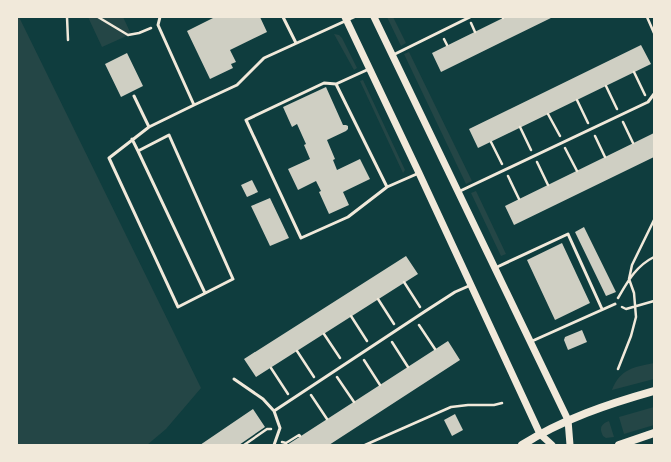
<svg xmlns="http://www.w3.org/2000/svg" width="671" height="462" viewBox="0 0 671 462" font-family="'Roboto Serif',serif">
<rect width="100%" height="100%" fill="#0f3d3e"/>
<path fill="#244646" d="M17 17H19L201 388 166 429 147 445H17Z
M88 17H123L131 34 102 47Z
M387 17H393L406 43 401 46Z
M334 34 339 35 342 38 357 68 354 70Z
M409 52 472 181 466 184 404 54Z
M363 80 405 170 403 173 360 81Z
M476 191 506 254 501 256 471 193Z
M654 363V379L612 390C620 369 634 367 654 363Z
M654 407V425L624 434 619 417Z
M609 421 614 437 606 438 603 436C599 428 601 424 609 421Z"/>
<path fill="#cfcfc3" d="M215 17H260L267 32 230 50 236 62 231 64 233 68 210 79 187 31Z
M505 17H553L441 72 432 53Z
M641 45 651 64 478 148 469 129Z
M127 53 143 86 121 97 105 64Z
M326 87 343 125H346L348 126V129L346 131 327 140 335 159 333 160 337 170 360 159 370 179 343 192 349 205 329 214 319 192 321 191 316 181 298 190 288 169 310 159 304 145 306 144 297 124 292 127 283 107Z
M654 133V157L514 225 505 206Z
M252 180 258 192 247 197 241 185Z
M270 198 289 238 270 246 251 206Z
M584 227 616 292 606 296 575 232Z
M562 243 590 303 555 320 527 260Z
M406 256 418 274 256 377 244 359Z
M582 330 587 342 568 350 564 340 565 337Z
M448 341 460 360 329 445H287Z
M253 409 265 427 239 445H200Z
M455 414 463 430 452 436 444 420Z"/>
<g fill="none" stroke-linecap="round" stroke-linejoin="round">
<path stroke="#f1e9da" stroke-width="2.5" d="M67 17 68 40
M98 17 128 35 139 33 151 28
M503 17V18
M647 17 654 33
M471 23 475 32
M444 39 447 45
M634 72 645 95
M606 86 617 109
M577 100 588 123
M548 114 560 136
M623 122 633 143
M520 127 531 150
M595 136 605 157
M491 142 502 164
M565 148 577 171
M537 162 548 185
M508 176 519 199
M404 282 420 307
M618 298C628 281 636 266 654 257
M378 299 394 324
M622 307 626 309 654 301
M351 316 367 341
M419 325 435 349
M324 334 340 358
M392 342 408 367
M297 351 314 377
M364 360 380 385
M271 368 288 394
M618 369 631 336 636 317 634 293 629 279 632 265 654 220
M337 377 354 402
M311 395 327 419
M282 442 286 443 299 435 300 436
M244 445 267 429H271
M365 445 451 407 468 405H494L502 403"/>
<path stroke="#f1e9da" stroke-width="3" d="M160 17 158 25 194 105 237 85 264 58 354 17
M283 17 296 43
M393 55 470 17
M324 83 336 84 387 187 348 217 301 238 246 120Z
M336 84 369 69
M134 96 149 127 194 105
M132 139 138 151 169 135 233 279 178 307 109 158 149 127
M138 151 205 293
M387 187 419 173
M458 192 648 102 654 94
M495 268 568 234 602 309
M530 342 615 304
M234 379 263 399 274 411
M274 445 280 428 274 411 424 312 455 292 471 285"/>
<path stroke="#f1e9da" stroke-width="7" d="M345 17 419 173 540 434 552 445
M374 17 568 420 570 445"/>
<path stroke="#f1e9da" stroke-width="8" d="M522 445C563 419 608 404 654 391
M619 445 654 433"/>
</g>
<rect width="671" height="462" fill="none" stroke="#f1e9da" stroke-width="36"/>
</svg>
